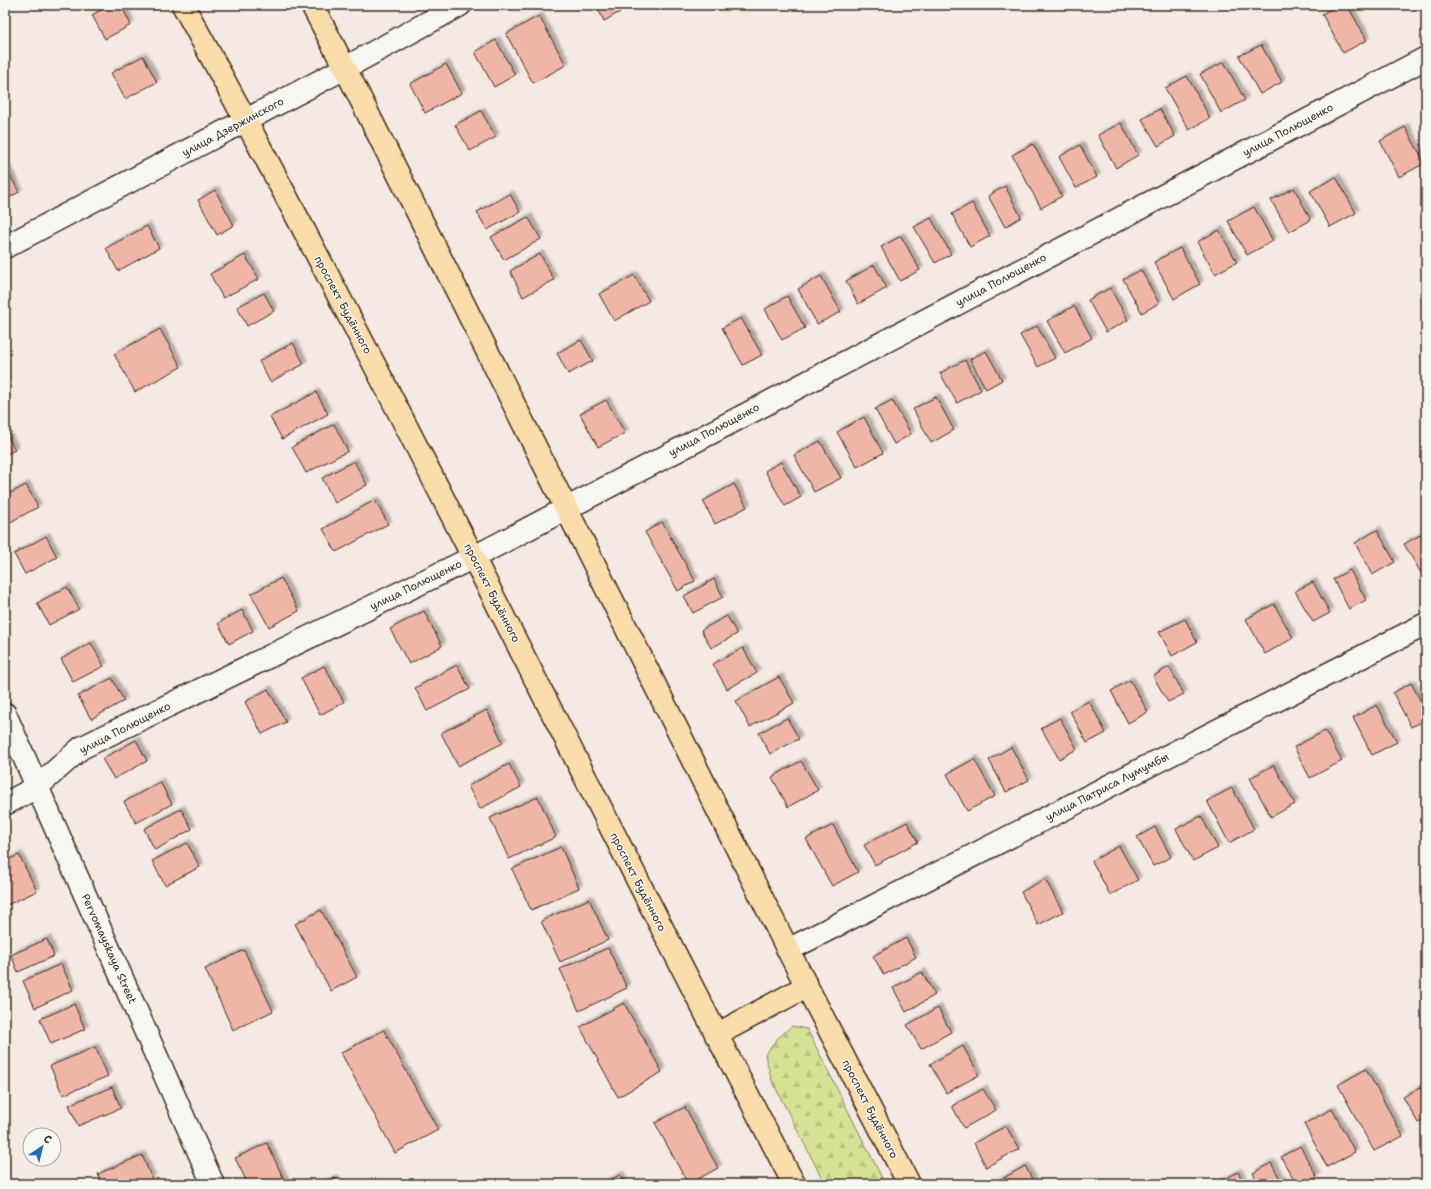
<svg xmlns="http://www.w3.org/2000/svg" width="1431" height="1189" viewBox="0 0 1431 1189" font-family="'Shantell Sans',sans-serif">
<defs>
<pattern id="forest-firs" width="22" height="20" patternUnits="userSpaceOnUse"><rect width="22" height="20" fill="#d6e295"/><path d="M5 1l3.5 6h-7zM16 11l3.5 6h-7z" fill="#b9c280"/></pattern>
<filter id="shadow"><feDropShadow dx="3.5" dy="-3.5" stdDeviation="1" flood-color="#0004"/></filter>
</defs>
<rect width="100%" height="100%" fill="#f5e9e3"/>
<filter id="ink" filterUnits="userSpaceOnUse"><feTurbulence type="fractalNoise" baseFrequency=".025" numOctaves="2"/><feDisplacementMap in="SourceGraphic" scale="8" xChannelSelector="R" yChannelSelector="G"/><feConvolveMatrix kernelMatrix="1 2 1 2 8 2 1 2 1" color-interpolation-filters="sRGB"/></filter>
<g filter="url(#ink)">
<path fill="url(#forest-firs)" stroke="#88865a" d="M792 1026 807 1029 885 1184H825L772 1081 765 1055 777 1039Z"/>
<path fill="#efb6a8" stroke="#3b2a1e" filter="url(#shadow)" d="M110 5H121L131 25 105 39 92 15Z
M596 5H616L620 12 604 21Z
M1338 5H1347L1367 40 1343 53 1322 14Z
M539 16 566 65 533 83 506 34Z
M496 40 515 75 494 87 475 52Z
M1261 45 1282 82 1260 94 1239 56Z
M143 56 157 82 125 99 111 73Z
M1224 62 1245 100 1221 113 1200 74Z
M446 64 462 93 425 113 410 84Z
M1187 76 1210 118 1189 130 1165 88Z
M1160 109 1175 136 1158 146 1142 119Z
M481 111 496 137 470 151 455 125Z
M1121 123 1138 155 1116 168 1098 135Z
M1405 127 1425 163 1399 177 1380 141Z
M1033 144 1062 196 1041 208 1012 155Z
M1080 145 1097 177 1076 188 1059 157Z
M5 166 19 192 5 200Z
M1336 177 1356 213 1330 227 1310 191Z
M1005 186 1021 217 1005 227 988 196Z
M1294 188 1311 220 1289 232 1271 200Z
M215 190 234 225 217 235 198 200Z
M510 194 520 212 487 230 477 212Z
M972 203 990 236 970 247 952 214Z
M1254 207 1273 241 1247 255 1228 221Z
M528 217 541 239 504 260 491 237Z
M931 218 951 254 935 263 914 227Z
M147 226 159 248 118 271 106 248Z
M1219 230 1237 262 1215 274 1197 242Z
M901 236 920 270 900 281 881 247Z
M1180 248 1200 284 1174 299 1154 262Z
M540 254 554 280 523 297 510 271Z
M245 255 259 279 223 298 210 274Z
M874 265 887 288 858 304 846 281Z
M1141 270 1159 303 1142 313 1123 279Z
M634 275 649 301 614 321 599 294Z
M821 276 841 312 817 324 798 289Z
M1110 288 1128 320 1106 332 1088 300Z
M264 293 274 311 247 326 237 307Z
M787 296 805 328 782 340 765 309Z
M1074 306 1092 338 1065 353 1047 321Z
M741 318 762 355 743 365 722 328Z
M1037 326 1055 358 1038 367 1020 335Z
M160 329 181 367 135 392 114 354Z
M581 340 593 361 568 374 557 353Z
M293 343 304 364 270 382 259 361Z
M986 351 1002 380 986 389 970 359Z
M965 360 981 390 957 403 940 373Z
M316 392 328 414 282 439 270 417Z
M936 397 954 430 931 443 913 409Z
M606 400 625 433 598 447 580 414Z
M892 400 911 434 894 444 875 409Z
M864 417 883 453 857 467 837 432Z
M334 424 348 451 306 473 292 447Z
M5 431 15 450 5 455Z
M820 441 841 478 814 492 794 455Z
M354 461 367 485 335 503 322 478Z
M781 462 801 497 785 506 765 471Z
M734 484 747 507 715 524 703 501Z
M26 485 38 507 5 525V496Z
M375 500 388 524 336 552 323 529Z
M662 522 695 581 678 591 645 532Z
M1377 530 1395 562 1372 575 1355 543Z
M1422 534 1426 541V571L1421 573 1404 544Z
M46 536 57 557 25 574 14 554Z
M1350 570 1366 600 1349 609 1333 579Z
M281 578 299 611 269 627 251 594Z
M714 579 723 597 693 613 684 596Z
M1313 582 1330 613 1313 622 1295 591Z
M67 587 79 609 49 625 37 603Z
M1274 604 1293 638 1265 654 1246 619Z
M242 610 253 631 229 644 218 623Z
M424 611 442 646 409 664 390 629Z
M727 616 737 634 711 648 701 630Z
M1185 619 1197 642 1172 656 1159 632Z
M91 643 104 666 73 682 61 659Z
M743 648 757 673 727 689 713 664Z
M457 665 470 689 427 711 415 688Z
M324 666 344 702 320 715 301 678Z
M1169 667 1184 694 1168 702 1153 676Z
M779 677 794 703 750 727 736 701Z
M112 678 124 701 91 719 78 696Z
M1130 680 1148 712 1128 723 1111 691Z
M1411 683 1426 711V720L1411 727 1393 693Z
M268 689 286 722 262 734 245 702Z
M1089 701 1106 733 1087 743 1070 711Z
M1377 705 1397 742 1372 755 1353 718Z
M487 710 503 743 458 766 441 733Z
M787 718 799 739 770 754 759 733Z
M1060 718 1077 749 1059 759 1041 728Z
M1325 731 1342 761 1310 778 1294 747Z
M136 740 147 761 114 779 102 759Z
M1011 747 1029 780 1006 792 989 760Z
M974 759 995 796 967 811 947 774Z
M801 761 818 790 788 807 772 777Z
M509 764 521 787 480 809 468 786Z
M1274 765 1295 804 1271 817 1250 778Z
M160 782 172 804 136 823 124 802Z
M1232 788 1254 829 1229 843 1207 801Z
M538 797 556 837 509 859 490 818Z
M181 809 192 829 155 850 144 829Z
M1201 816 1218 848 1193 861 1176 829Z
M907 822 918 842 875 865 864 845Z
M833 825 858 872 832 886 806 839Z
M1155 827 1171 857 1153 866 1137 837Z
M187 843 200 867 165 885 152 861Z
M1119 846 1138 880 1110 895 1092 861Z
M561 847 579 888 531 910 512 869Z
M19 855 37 891 5 906V861Z
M1045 879 1063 912 1038 925 1021 892Z
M589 899 608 940 560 962 541 921Z
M321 910 357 977 331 991 295 924Z
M906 938 916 957 884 975 873 956Z
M47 939 54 956 18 972 11 955Z
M608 948 627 988 579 1011 560 969Z
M244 950 273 1011 233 1030 205 969Z
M61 964 73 990 35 1008 23 981Z
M922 972 935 995 906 1012 893 988Z
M624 1003 662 1072 618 1097 580 1027Z
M74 1004 85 1029 51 1044 40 1019Z
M938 1008 951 1032 921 1049 907 1025Z
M384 1030 438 1130 395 1153 341 1053Z
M963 1046 979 1075 946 1093 930 1064Z
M95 1047 108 1076 63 1095 50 1066Z
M1366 1069 1403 1136 1374 1151 1338 1085Z
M1426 1084V1119L1418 1123 1403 1097Z
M112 1087 121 1108 78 1126 69 1105Z
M983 1089 996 1110 964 1128 952 1106Z
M685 1107 718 1168 689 1184H688L655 1123Z
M1332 1109 1355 1152 1327 1167 1304 1124Z
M1006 1126 1019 1149 986 1167 974 1143Z
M267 1143 286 1184H248L235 1158Z
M1300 1146 1317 1177 1304 1184H1296L1281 1157Z
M142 1155 152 1179 140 1184H102L98 1174Z
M1271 1163 1283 1184H1259L1253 1173Z
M1025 1166 1035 1184H993Z
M1238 1172 1244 1184H1216Z
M620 1175 625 1184H602Z
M335 1178 338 1184H321Z"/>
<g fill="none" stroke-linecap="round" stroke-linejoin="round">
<g stroke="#3b2a1e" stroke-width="25">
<path id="minor" d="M5 247 345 68 460 5
M5 714 213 1184
M5 804 37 787 81 748 474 557 1426 58
M788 950 1426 624"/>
</g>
<g stroke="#3b2a1e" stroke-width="25">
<path id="major" d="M183 5C396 393 589 792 794 1184
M312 5 345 68 788 950 909 1184
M716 1035 807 986"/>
</g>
<use href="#minor" stroke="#f6f6f2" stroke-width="22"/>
<use href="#major" stroke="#fbddab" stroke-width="22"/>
</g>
</g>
<g text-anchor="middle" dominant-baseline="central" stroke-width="3" stroke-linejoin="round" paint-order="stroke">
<g font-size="11" fill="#3b2a1e" stroke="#f6f6f2">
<text transform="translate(233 127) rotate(-28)">улица Дзержинского</text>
<text transform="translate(1288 130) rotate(-28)">улица Полющенко</text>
<text transform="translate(1001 280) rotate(-28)">улица Полющенко</text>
<text transform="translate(343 305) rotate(62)">проспект Будённого</text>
<text transform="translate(714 430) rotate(-28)">улица Полющенко</text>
<text transform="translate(416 585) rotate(-26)">улица Полющенко</text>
<text transform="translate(492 593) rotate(63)">проспект Будённого</text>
<text transform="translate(125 728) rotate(-27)">улица Полющенко</text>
<text transform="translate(1107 787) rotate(-27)">улица Патриса Лумумбы</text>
<text transform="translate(638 882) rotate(63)">проспект Будённого</text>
<text transform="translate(109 949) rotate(66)">Pervomayskaya Street</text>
<text transform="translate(870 1109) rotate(63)">проспект Будённого</text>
</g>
</g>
<rect width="1431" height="1189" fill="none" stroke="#f6f6f2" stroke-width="20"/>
<rect x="10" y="10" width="1411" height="1169" fill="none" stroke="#3b2a1e" stroke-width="1.5" filter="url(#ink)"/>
<g transform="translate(42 1147) rotate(35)"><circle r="19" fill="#f6f6f2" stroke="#aba49d"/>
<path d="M0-3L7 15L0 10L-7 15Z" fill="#1f6fb2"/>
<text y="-6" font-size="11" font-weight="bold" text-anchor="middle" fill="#3b2a1e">С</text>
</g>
</svg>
